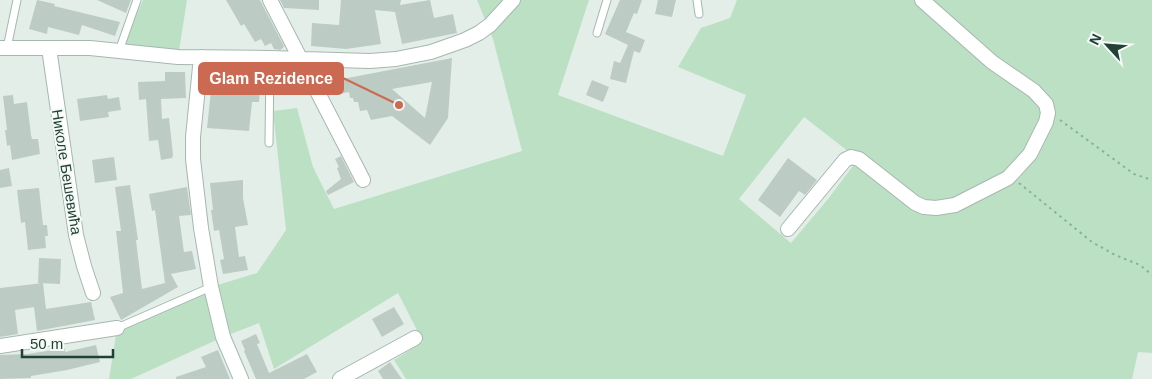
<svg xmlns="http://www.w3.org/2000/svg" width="1152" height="379" viewBox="0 0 1152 379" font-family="Helvetica,sans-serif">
<rect width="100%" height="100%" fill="#e4eee9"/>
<path fill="#bce0c3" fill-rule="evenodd" d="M143 0H187L178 57 119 51Z
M477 0H589L558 95 723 156 746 95 678 67 701 28 730 18 737 0H1152V353L1138 352 1132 379H406L394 360 423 342 398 293 274 369 259 323 223 337 131 379H109L117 328 211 287 257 273 286 230 273 111 297 108 313 167 334 209 522 151 493 39ZM804 117 858 159 828 199 791 243 739 199Z"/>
<path fill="#bcccc4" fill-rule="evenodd" d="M37 0 55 4 54 6 120 22 115 36 82 25 79 35 48 27 47 34 29 29Z
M97 0H131L126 13Z
M226 0H260L284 46 283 48 280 50 274 49 271 43 265 46 261 39 255 42 244 24 241 26Z
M280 0H319V10L284 8Z
M341 0H401L400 5 430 0 434 18 453 14 457 33 402 44 395 12 375 10 381 44 346 49 311 46 312 23 339 25Z
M620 0H642L637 14 634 13 626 32 645 40 640 53 634 51 626 83 610 79 614 61 620 63 628 45 605 34Z
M658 0H676L672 17 655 14Z
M452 58 448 118 430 145 392 116 371 120 367 110 360 111 358 102H354L353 98H350L349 92 339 94 337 80ZM432 82 425 118 392 89Z
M209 70 226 72 225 76 261 78 259 102H252L249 131 207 128 211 91 206 90Z
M165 72H185L186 98 161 99 162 119 169 118 173 155 172 158 161 160 158 140 149 141 146 99 139 100 138 82 165 81Z
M592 80 609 87 603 102 586 95Z
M13 95 14 104 27 102 31 135 32 139H38L40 154 12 160 10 145 7 146 5 130H7L3 96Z
M107 95 108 99 119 97 121 110 108 112 109 117 80 121 77 99Z
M341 156 354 182 328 195 326 191 341 179 337 168 339 167 335 159Z
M114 157 117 180 95 183 92 160Z
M788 158 817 180 805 195 799 191 780 217 758 200Z
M9 168 12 186 0 188V170Z
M243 180V198L248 225 235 227 239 257 245 256 248 270 223 274 220 260 224 259 219 230 214 231 211 210H213L210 183Z
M130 185 138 240H136L142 289 165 283 155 210 152 211 149 194 187 187 191 215 179 216 184 252 192 251 196 269 171 274 178 287 121 320 110 297 123 293 116 231H121L115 187Z
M39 188 43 225H47L48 236H45L46 248 28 250 25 222 21 223 17 190Z
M39 258 61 259 60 284 38 283Z
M43 283 46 309 91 302 95 320 37 331 34 307 15 310 18 334 0 337V288Z
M394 307 404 324 382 337 372 319Z
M256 334 260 343 257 344 269 373 307 354 317 372 304 379H256L244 351 245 350 241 341Z
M96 345 100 362 67 370 31 376V378L0 379V355L28 354 65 348V352Z
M218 350 230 379H176V377L206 367 201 357Z
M390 362 402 379H383L378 371Z"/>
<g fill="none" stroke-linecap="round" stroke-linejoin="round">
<g stroke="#a6b7b0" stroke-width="9">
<path id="service" d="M697 0 699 14
M597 33 607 0
M7 48 17 0
M119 51 137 0
M269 143 270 58
M117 328 211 287"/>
</g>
<g stroke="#a6b7b0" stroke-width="16">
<path id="minor" d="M270 0 363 180
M0 48H90L178 57 270 58 370 61 396 59 431 52 465 40 479 33 490 25 513 0
M49 48 76 235 84 266 93 293
M201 57 193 137V159L201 228 211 287 223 337 241 379
M788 229 845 160 851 157 859 159 915 203 924 207 936 208 955 205 1008 178 1030 154 1046 122 1048 113 1046 104 1034 91 992 62 922 0
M0 346 117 328
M340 379 415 338"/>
</g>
<path stroke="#83b3a0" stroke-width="2" stroke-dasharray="2.5 4" stroke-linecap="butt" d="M1060 120 1134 174 1152 180
M1019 183 1092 242 1115 255 1140 265 1152 275"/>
<use href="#service" stroke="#fff" stroke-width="7"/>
<use href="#minor" stroke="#fff" stroke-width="14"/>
</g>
<g text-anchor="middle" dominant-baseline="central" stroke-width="4" stroke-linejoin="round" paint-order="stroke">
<g font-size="15" fill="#224136" stroke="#f5faf7">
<text transform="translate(67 172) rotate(81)">Николе Бешевића</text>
</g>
</g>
<path fill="none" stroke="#cc6952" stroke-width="2" d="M399 105L343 78"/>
<circle fill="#cc6952" stroke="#f5faf7" stroke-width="2" cx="399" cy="105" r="5"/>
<rect fill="#cc6952" stroke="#cc6952" stroke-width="2" x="199" y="63" width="144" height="31" rx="5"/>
<g font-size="16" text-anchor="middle" font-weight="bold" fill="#fff">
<text x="271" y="84">Glam Rezidence</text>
</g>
<g transform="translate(1107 45) rotate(296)" stroke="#f5faf7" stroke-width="4" paint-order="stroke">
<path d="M0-4L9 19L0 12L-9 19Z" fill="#224136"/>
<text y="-8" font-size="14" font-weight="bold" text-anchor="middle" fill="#224136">N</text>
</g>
<path d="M22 349v8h91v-8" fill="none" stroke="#224136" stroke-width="2.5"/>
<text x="30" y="349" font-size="15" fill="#224136" stroke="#f5faf7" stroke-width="4" paint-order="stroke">50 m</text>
</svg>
